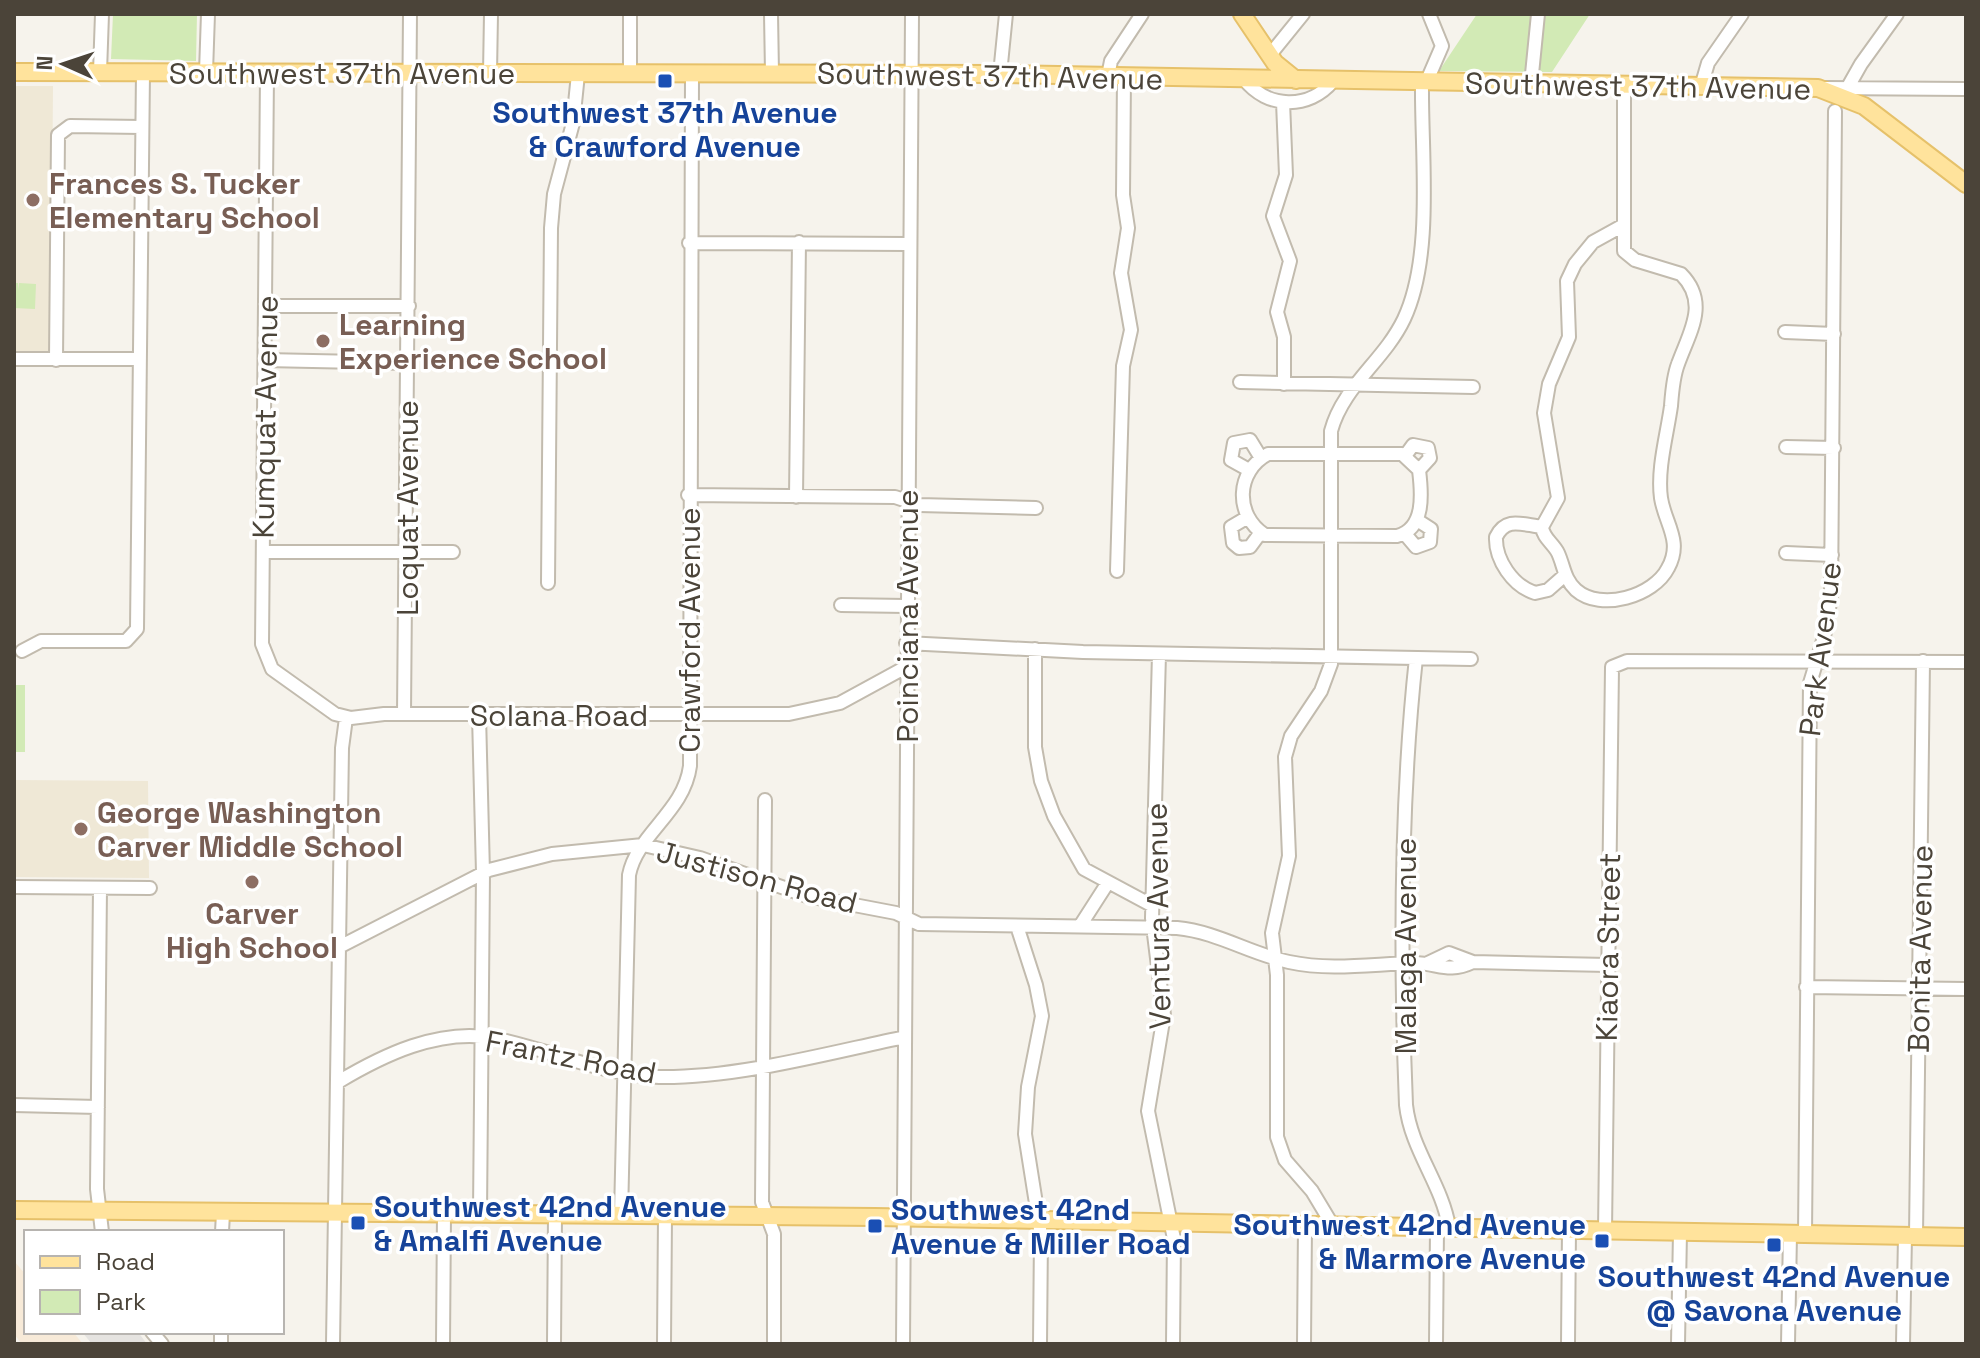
<svg xmlns="http://www.w3.org/2000/svg" width="1980" height="1358" viewBox="0 0 1980 1358" font-family="'Space Grotesk',sans-serif">
<rect width="100%" height="100%" fill="#f6f3ec"/>
<path fill="#f7ead8" d="M14 1261 26 1275V1332H73L83 1344H22L14 1334Z"/>
<path fill="#efe8d6" d="M14 86H53L51 348 47 354 14 355Z
M14 780 148 781 149 878 14 877Z"/>
<path fill="#d2eab5" d="M113 14H197L196 61 111 59Z
M1477 14H1590L1552 72 1439 71Z
M14 283H18V290L19 283 36 284 35 309 14 308Z
M14 685H25V752H14Z"/>
<path fill="#e5e3e0" d="M82 1332H138L147 1344H92Z"/>
<g fill="none" stroke-linecap="round" stroke-linejoin="round">
<g stroke="#c2bbae" stroke-width="16">
<path id="minor" d="M771 14 772 73
M1269 56 1303 14
M100 72 102 14
M206 72 208 14
M267 73 262 644 272 669 335 714 351 718 384 714H789L840 703 906 667
M490 73 491 14
M630 73V14
M1000 74 1006 14
M1108 76 1111 61 1142 14
M1244 79C1267 109 1309 110 1333 81
M1426 83 1442 46 1429 14
M1531 84 1538 14
M1701 87 1708 63 1742 14
M1848 87 1861 64 1897 14
M1825 88 1966 89
M1283 102 1286 175 1273 216 1290 261 1277 312 1284 337V384
M689 243 909 244
M266 306H409
M1785 332 1834 334
M14 359H140
M56 360 58 135 70 126 142 127
M265 360 408 363
M1240 382 1473 387
M1786 447 1834 448
M1268 454H1402L1419 470C1422 494 1425 529 1397 536L1265 535C1234 515 1236 471 1268 454Z
M1405 456 1413 445 1428 448 1430 458 1419 470
M1249 470 1231 460 1234 443 1250 440 1261 458
M688 495 895 497 919 505 1036 508
M796 497 799 242
M1248 517 1231 527 1233 543 1239 548 1250 547 1261 532
M1542 527C1543 538 1553 543 1558 553 1564 566 1564 579 1576 590 1601 612 1654 596 1668 568 1683 541 1665 524 1661 498 1657 469 1667 435 1671 406 1672 393 1673 377 1678 364 1689 333 1710 303 1681 274L1635 260 1624 251V86
M1542 527 1558 498 1544 413 1549 384 1569 337 1567 281 1575 264 1593 242 1622 226
M1542 527C1523 525 1506 516 1496 537 1495 560 1513 586 1535 593L1548 590 1565 575
M1405 534 1416 547 1430 542 1431 529 1417 520
M263 552H453
M1786 553 1832 555
M1117 571 1123 366 1131 330 1121 273 1128 228 1123 195 1124 76
M548 583 551 228 554 194 573 123 578 74
M841 605 906 606
M906 643 1083 652 1471 659
M1035 649V747L1041 781 1054 816 1084 869 1153 906
M22 651 41 641H126L137 629 143 72
M1159 654 1152 918 1164 1015 1148 1111 1174 1239 1173 1344
M1416 658C1400 805 1400 957 1406 1105 1411 1150 1442 1184 1449 1227
M404 714 410 14
M479 715 483 873 480 1214
M765 800 762 1202 774 1234V1344
M14 887 150 888
M100 888 97 1189 102 1232
M1017 926 1036 985 1042 1016 1028 1087 1025 1134 1041 1235 1040 1344
M1080 926 1107 884
M341 946 489 870 552 854 643 845 700 858 807 896 896 913 919 924 1177 928C1218 932 1250 954 1289 962 1331 971 1372 964 1414 963 1439 963 1447 974 1473 962L1449 953 1428 963
M1473 962 1608 965
M1806 987 1966 989
M338 1082C383 1055 439 1028 493 1038 549 1049 601 1075 659 1077 738 1078 828 1053 905 1037
M14 1105 98 1107
M621 1215 629 875C637 834 684 812 690 766L692 73
M1333 1226 1312 1191 1285 1160 1277 1137V975L1272 933 1289 856 1285 757 1291 736 1321 691 1331 664V431C1343 386 1384 361 1404 319 1434 255 1421 154 1422 83
M1605 1231 1612 667 1627 661 1966 662
M222 1232 223 1213
M1805 1234 1810 683 1824 637 1831 597 1835 111
M1916 1236 1923 661
M152 1332 162 1344
M221 1344V1332
M333 1344 342 748 346 718
M443 1344 444 1214
M554 1344 555 1215
M664 1344 665 1216
M903 1344 912 14
M1304 1344 1305 1225
M1436 1344 1437 1227
M1568 1344 1569 1229
M1678 1344 1680 1232
M1788 1344 1790 1234
M1903 1344 1905 1236"/>
</g>
<g stroke="#e6c16a" stroke-width="20">
<path id="major" d="M1242 14 1275 63 1296 80
M14 72 1000 74 1818 88 1864 106 1966 184
M14 1210 875 1217 1966 1237"/>
</g>
<use href="#minor" stroke="#fff" stroke-width="12"/>
<use href="#major" stroke="#ffe39c" stroke-width="16"/>
</g>
<g fill="#1a4fb4" stroke="#fff" stroke-width="3">
<rect x="657" y="73" width="16" height="16" rx="4"/>
<rect x="350" y="1215" width="16" height="16" rx="4"/>
<rect x="867" y="1218" width="16" height="16" rx="4"/>
<rect x="1594" y="1233" width="16" height="16" rx="4"/>
<rect x="1766" y="1237" width="16" height="16" rx="4"/>
</g>
<g fill="#8d6e63" stroke="#fff" stroke-width="3">
<circle cx="33" cy="200" r="8"/>
<circle cx="323" cy="341" r="8"/>
<circle cx="81" cy="829" r="8"/>
<circle cx="252" cy="882" r="8"/>
</g>
<g text-anchor="middle" dominant-baseline="central" stroke-width="7" stroke-linejoin="round" paint-order="stroke">
<g font-size="30" fill="#4b4439" stroke="#fff">
<text x="342" y="73">Southwest 37th Avenue</text>
<text transform="translate(990 76) rotate(1)">Southwest 37th Avenue</text>
<text transform="translate(1638 86) rotate(1)">Southwest 37th Avenue</text>
<text transform="translate(265 417) rotate(-89)">Kumquat Avenue</text>
<text transform="translate(407 508) rotate(-90)">Loquat Avenue</text>
<text transform="translate(907 616) rotate(-90)">Poinciana Avenue</text>
<text transform="translate(689 630) rotate(-90)">Crawford Avenue</text>
<text transform="translate(1820 649) rotate(-83)">Park Avenue</text>
<text x="559" y="715">Solana Road</text>
<text transform="translate(757 877) rotate(15)">Justison Road</text>
<text transform="translate(1158 916) rotate(-91)">Ventura Avenue</text>
<text transform="translate(1405 946) rotate(-90)">Malaga Avenue</text>
<text transform="translate(1608 947) rotate(-89)">Kiaora Street</text>
<text transform="translate(1920 949) rotate(-89)">Bonita Avenue</text>
<text transform="translate(571 1057) rotate(11)">Frantz Road</text>
</g>
<g font-size="30" font-weight="bold" fill="#164399" stroke="#fff">
<text x="665" y="112">Southwest 37th Avenue<tspan x="665" dy="34">&amp; Crawford Avenue</tspan></text>
<text x="374" y="1206" text-anchor="start">Southwest 42nd Avenue<tspan x="374" dy="34">&amp; Amalfi Avenue</tspan></text>
<text x="891" y="1209" text-anchor="start">Southwest 42nd<tspan x="891" dy="34">Avenue &amp; Miller Road</tspan></text>
<text x="1586" y="1224" text-anchor="end">Southwest 42nd Avenue<tspan x="1586" dy="34">&amp; Marmore Avenue</tspan></text>
<text x="1774" y="1276">Southwest 42nd Avenue<tspan x="1774" dy="34">@ Savona Avenue</tspan></text>
</g>
<g font-size="30" font-weight="bold" fill="#785e54" stroke="#fff" text-anchor="start">
<text x="49" y="183">Frances S. Tucker<tspan x="49" dy="34">Elementary School</tspan></text>
<text x="339" y="324">Learning<tspan x="339" dy="34">Experience School</tspan></text>
<text x="97" y="812">George Washington<tspan x="97" dy="34">Carver Middle School</tspan></text>
<text x="252" y="913" text-anchor="middle">Carver<tspan x="252" dy="34">High School</tspan></text>
</g>
</g>
<rect width="1980" height="1358" fill="none" stroke="#4b4439" stroke-width="32"/>
<rect x="24" y="1230" width="260" height="104" fill="#ffffff" stroke="#b7b4b0" stroke-width="2"/>
<rect x="40" y="1256" width="40" height="12" fill="#ffe39c" stroke="#b7b4b0" stroke-width="2"/>
<text x="96" y="1270" font-size="24" fill="#4b4439">Road</text>
<rect x="40" y="1290" width="40" height="24" fill="#d2eab5" stroke="#b7b4b0" stroke-width="2"/>
<text x="96" y="1310" font-size="24" fill="#4b4439">Park</text>
<g transform="translate(64 64) rotate(273)" stroke="#ffffff" stroke-width="6" paint-order="stroke">
<path d="M0-6L14 30L0 20L-14 30Z" fill="#4b4439"/>
<text y="-12" font-size="22" font-weight="bold" text-anchor="middle" fill="#4b4439">N</text>
</g>
</svg>
